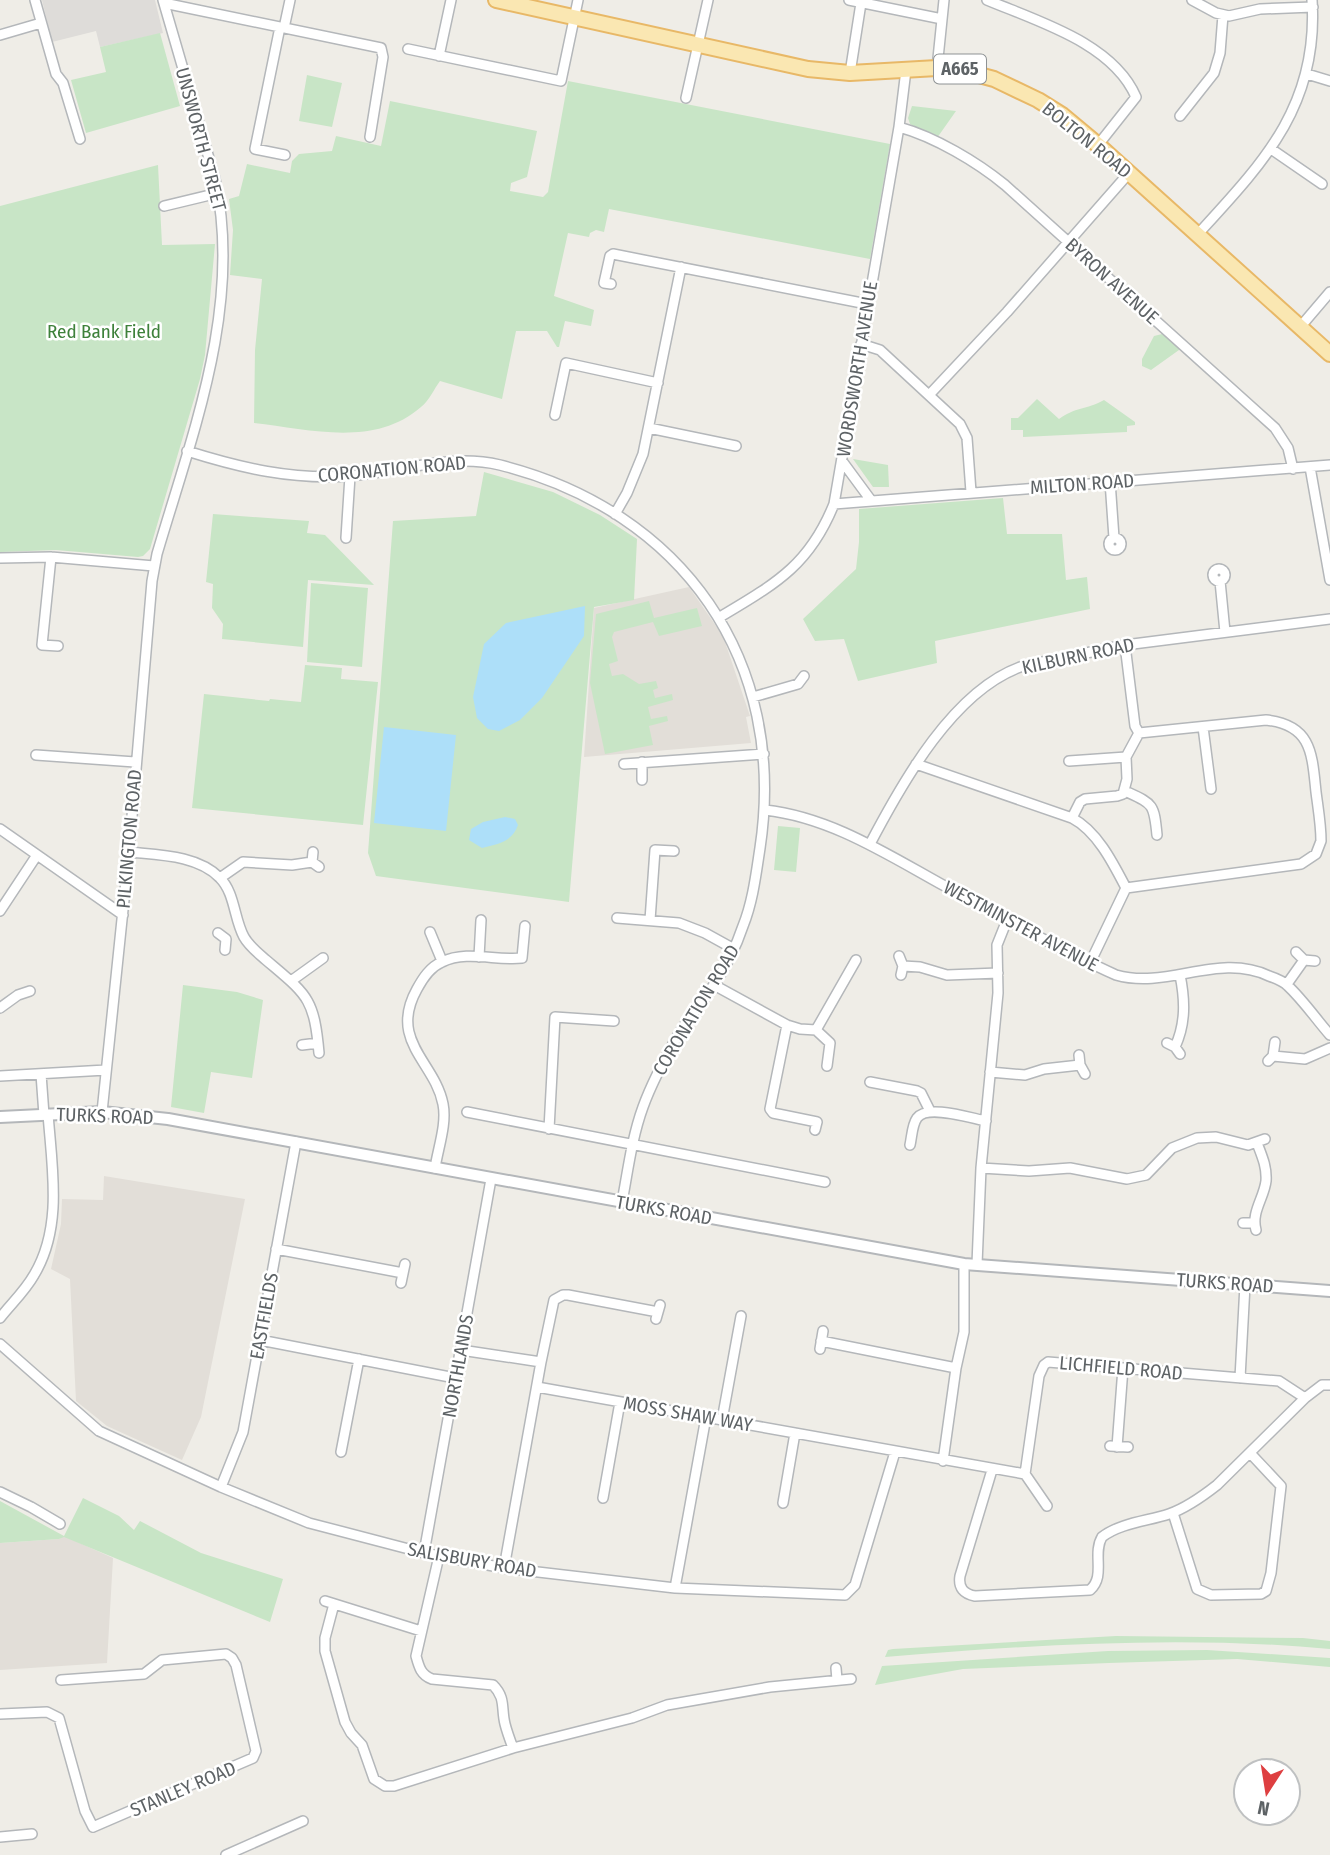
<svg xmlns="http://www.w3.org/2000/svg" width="1330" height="1855" viewBox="0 0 1330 1855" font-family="'Fira Sans Condensed',sans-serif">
<rect width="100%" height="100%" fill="#efede7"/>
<path fill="#dedcd9" d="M42 0H155L163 33 100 47 96 31 52 42Z"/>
<path fill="#e2ded8" d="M689 587 723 636 750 716 746 717 751 743 584 757 594 608Z
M104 1176 245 1199 201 1417 182 1460 107 1426 76 1401 70 1279 51 1269 61 1224 62 1199 103 1200Z
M64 1536 113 1558 107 1663 0 1670V1543L59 1539Z"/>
<path fill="#c8e5c6" d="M160 33 180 106 86 133 71 80 106 72 100 47Z
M307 75 342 83 332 127 299 121Z
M568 81 890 144 870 259 609 209 604 232 596 230 590 233 589 237 568 233 554 296 594 310 591 326 565 321 559 347H557L547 331H516L502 399 440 381C434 389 429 401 421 407 374 448 309 429 254 423L255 350 262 279 230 275 233 230 229 199 239 196 247 164 290 173 292 161 299 154 332 151 336 136 381 146 390 101 537 131 527 177 511 183 510 191 543 197 548 192Z
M912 106 956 111 937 138 910 124 908 118Z
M158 165 162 245 215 244 205 355 200 379 150 549 143 556 138 557 56 550 0 552V206Z
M1162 334 1180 347 1179 350 1151 370 1142 366V359L1154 336Z
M1037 399 1059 419C1075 407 1086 410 1104 400L1135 422V425L1127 426V432L1023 437V430H1011V418H1018Z
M853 459 888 465 889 487H873Z
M484 472 553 492 600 515 637 539 634 600 594 607 569 902 376 876 368 853 393 521 476 516Z
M1003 498 1007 534H1062L1066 580 1087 577 1090 609 935 641 937 663 858 681 844 639 815 641 803 619 856 569 859 542V509Z
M213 514 309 521 307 533 325 535 374 585 308 580 303 647 222 639 223 624 212 608 213 584 206 582Z
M311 583 368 588 362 667 307 662Z
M649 601 654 618 697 608 702 626 659 636 653 622 614 632 612 637 618 661 609 664 612 676 623 674 639 684 656 681 658 688 653 690 655 698 672 694 673 700 648 707 651 719 667 716 668 721 649 726 653 745 605 754 590 683 596 614Z
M305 665 342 668 341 679 378 682 363 825 192 808 204 694 269 701 270 699 301 702Z
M778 826 800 828 796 872 774 870Z
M183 985 237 992 263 1000 252 1078 211 1072 204 1113 171 1107Z
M83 1498 119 1516 134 1530 140 1521 201 1553 283 1579 270 1622 64 1537 59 1539 0 1543V1501L64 1536Z
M1116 1636 1303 1638 1330 1641V1649C1181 1635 1033 1645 885 1657L888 1650 893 1649Z
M1207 1650 1330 1658V1667L1237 1659 1109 1663 963 1669 875 1685 882 1666 1108 1651Z"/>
<path fill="#addff9" d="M585 606 584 636 542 698 520 720 499 731 488 729 477 718 473 697 484 644 506 623Z
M384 727 456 735 446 831 374 823Z
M505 817 515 819 518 825C512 842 498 844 482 848L469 840 471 829 483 822Z"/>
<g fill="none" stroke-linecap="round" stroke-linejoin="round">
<g stroke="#b4b7ba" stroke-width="12">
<path id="minor" d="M35 0 56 74 63 83 80 139
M849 0 942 19
M987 0C1037 21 1113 43 1136 97L1098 145
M1192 0 1216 13 1229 16 1260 9 1313 7
M164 3 381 48 383 57 370 137
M280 27 255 149 285 155
M284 28 290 0
M0 35 41 23
M408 49 561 81 578 0
M439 56 451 0
M937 68 944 0
M850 73 861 3
M1307 74 1330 81
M686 98 708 0
M1180 116 1214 73 1220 53 1223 15
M899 127C935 137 977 162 1005 185L1275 428 1288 448 1293 469
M1271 149 1322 184
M164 206 218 193
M1198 234C1264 162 1319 105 1312 0
M611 284 604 283 610 256 613 254 867 304
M1301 326 1330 292
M861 344 880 350 960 424 967 438 971 492
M929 395 1007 312 1129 173
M555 415 566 363 658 383
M649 428 736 446
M187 451C241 468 292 480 349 476 400 472 449 453 500 465 683 511 788 661 760 848 756 874 753 901 743 926 736 947 726 967 713 986 702 1003 688 1018 678 1035 665 1058 652 1082 643 1107 632 1137 628 1170 622 1202
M842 461 870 499
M1310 467 1330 580
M1110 481 1114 538
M834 504 1330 465
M615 514 627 493 643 454 681 267
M1109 544a6 6 0 1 1 12 0a6 6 0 1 1-12 0Z
M346 538 350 476
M51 557 42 645 58 646
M0 558 51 557 154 566
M1213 575a6 6 0 1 1 12 0a6 6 0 1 1-12 0Z
M1220 581 1225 632
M720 617C775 584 809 566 834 504L899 127 906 70
M753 697 798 684 804 676
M1203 727 1211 789
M36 755 135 762
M1069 761 1126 757
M642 762V780
M624 764 764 754
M916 764 1072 818C1097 831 1113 863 1126 888L1090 963
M1125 791C1153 804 1154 803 1157 835
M765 810C829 817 885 853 941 884 999 915 1056 948 1116 975 1168 990 1218 952 1269 976 1275 978 1283 981 1288 986 1303 1000 1316 1019 1330 1035
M1072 818 1080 802 1085 799 1117 796 1123 794 1127 779 1126 757 1139 733 1135 726 1125 645
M0 829 123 915
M870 844C902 783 954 689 1023 666L1125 645 1330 619
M129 852C158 855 198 855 220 878 235 893 234 919 244 937 249 946 258 953 266 960 307 995 314 997 319 1053
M313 852 312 862 319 867
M220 878 243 862 292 865 312 862
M1126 888 1301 864 1316 854 1321 841C1321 824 1318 808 1316 792 1312 754 1312 725 1266 720L1139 733
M0 911 37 855
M617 918 679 923 705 933 734 949
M650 920 655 850 674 851
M430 932 442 961
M218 933 226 939 225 950
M1296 952 1304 960 1315 961
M899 956 903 966 901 975
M479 957 481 920
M903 966 920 967 947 975 998 973
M291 981 323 958
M1287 984 1304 960
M714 985 787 1025 800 1029 816 1030 856 960
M0 1008 18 995 30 991
M787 1025 770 1109 773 1113 817 1122 815 1130
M816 1030 830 1043 827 1066
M1167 1043 1175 1047 1180 1054
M302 1045 318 1043
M1175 1047C1186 1023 1185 1000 1180 975
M1079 1055 1080 1065 1085 1074
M1273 1056 1305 1059 1330 1048
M1268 1061 1273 1056 1275 1042
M990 1072 1025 1075 1044 1069 1080 1065
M41 1074 44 1115
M0 1076 106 1070
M870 1082 917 1091 921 1093 930 1111
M102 1112 129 852 152 581 157 554C192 435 243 305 215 179L163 0
M467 1112 825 1182
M549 1129 555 1017 614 1021
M910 1145C912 1136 912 1125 917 1118 927 1104 970 1118 986 1121
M435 1168C438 1148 447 1124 443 1104 435 1062 388 1041 417 989 423 978 430 967 442 962 467 950 496 961 522 958L525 926
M981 1168 1029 1171 1070 1168 1127 1179 1146 1175 1172 1148 1197 1138 1216 1137 1248 1145 1265 1139
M1243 1223H1254
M1256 1230C1251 1212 1264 1198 1266 1181 1267 1167 1262 1156 1257 1143
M276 1249 403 1273
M977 1264 981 1168 998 993 997 945 1007 920
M401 1283 405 1264
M0 1318C11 1304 25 1291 34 1275 63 1227 52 1168 48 1114
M656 1319 660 1305
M260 1340 455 1378
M821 1341 956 1368
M0 1344 99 1431 221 1487 309 1523 424 1553 504 1568 675 1588 845 1595 855 1585 895 1452
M820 1349 823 1331
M461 1350 541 1362
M1240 1378 1245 1285
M537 1387 1025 1474
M722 1420 741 1316
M1110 1446 1128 1447
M1117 1447 1123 1368
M341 1452 359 1359
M943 1461 956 1368 964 1332V1264
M992 1470 960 1576C958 1588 964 1594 975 1596L1090 1590C1106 1576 1092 1554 1102 1537 1120 1523 1148 1521 1169 1514 1186 1508 1203 1496 1217 1485L1305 1398 1322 1385H1330
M1025 1474 1039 1376 1044 1365 1048 1362 1279 1381 1305 1398
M1025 1474 1047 1506
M221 1487 243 1432 296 1142
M0 1492 31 1507 60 1524
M603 1498 620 1402
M783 1503 795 1433
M1173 1513 1197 1589 1211 1595 1261 1594 1266 1591 1271 1573 1281 1486 1250 1453
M424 1553 491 1179
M439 1556 416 1656C419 1667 421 1675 432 1679L493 1685C506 1698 501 1708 505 1724 507 1732 510 1740 513 1748
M504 1568 541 1362 554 1300 563 1295H568L658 1312
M675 1588 706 1417
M325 1601 421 1631
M334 1604 325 1638V1651L345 1722 351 1733 362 1745 374 1779 385 1786H394L513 1748 632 1718 667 1705 770 1687 851 1679
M836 1668 837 1680
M0 1714 47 1712 59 1718 85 1811 93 1827 253 1758 256 1751 236 1665 232 1658 226 1654 162 1660 144 1674 61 1680
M0 1837 32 1834
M226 1855 303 1821"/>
</g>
<g stroke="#b4b7ba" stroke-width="14">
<path id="tertiary" d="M0 1117 102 1112 168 1119 964 1264 1330 1291"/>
</g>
<g stroke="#e8b867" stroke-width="18">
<path id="primary" d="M496 0 808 69 850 73 937 68 957 69 994 79 1038 100 1062 115 1098 145 1330 354"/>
</g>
<use href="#minor" stroke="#fff" stroke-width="9"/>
<use href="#tertiary" stroke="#fff" stroke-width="10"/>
<use href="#primary" stroke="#fae7b2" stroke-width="14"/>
</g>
<g text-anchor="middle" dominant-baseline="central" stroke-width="5" stroke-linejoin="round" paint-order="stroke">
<rect fill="#fff" stroke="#8e9294" stroke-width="2" x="934" y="54.5" width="52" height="29" rx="5"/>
<g font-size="18" font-weight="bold" fill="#5e6366">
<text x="960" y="69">A665</text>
</g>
<g font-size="19" fill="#5e6366" stroke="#fff">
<text transform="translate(201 139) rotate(75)">UNSWORTH STREET</text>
<text transform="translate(1087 140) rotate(39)">BOLTON ROAD</text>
<text transform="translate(1112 281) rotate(42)">BYRON AVENUE</text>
<text transform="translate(857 369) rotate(-81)">WORDSWORTH AVENUE</text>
<text transform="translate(392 469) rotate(-5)">CORONATION ROAD</text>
<text transform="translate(1082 484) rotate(-4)">MILTON ROAD</text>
<text transform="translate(1078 656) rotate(-12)">KILBURN ROAD</text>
<text transform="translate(129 839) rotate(-85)">PILKINGTON ROAD</text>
<text transform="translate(1021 926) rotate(28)">WESTMINSTER AVENUE</text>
<text transform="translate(696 1010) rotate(-59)">CORONATION ROAD</text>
<text transform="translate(105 1116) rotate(2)">TURKS ROAD</text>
<text transform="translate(664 1210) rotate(10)">TURKS ROAD</text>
<text transform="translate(1225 1283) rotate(4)">TURKS ROAD</text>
<text transform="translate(264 1316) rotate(-80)">EASTFIELDS</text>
<text transform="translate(458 1366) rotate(-80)">NORTHLANDS</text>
<text transform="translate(1121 1368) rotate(5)">LICHFIELD ROAD</text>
<text transform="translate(688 1414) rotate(10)">MOSS SHAW WAY</text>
<text transform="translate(472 1560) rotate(10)">SALISBURY ROAD</text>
<text transform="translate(183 1789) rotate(-23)">STANLEY ROAD</text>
</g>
<g font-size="19" fill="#3e813b" stroke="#fff">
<text x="104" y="331">Red Bank Field</text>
</g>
</g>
<g transform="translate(1267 1792) rotate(192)"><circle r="33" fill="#ffffff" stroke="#bfc1c2" stroke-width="2"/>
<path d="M0-5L12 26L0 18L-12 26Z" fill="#de3f41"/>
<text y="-10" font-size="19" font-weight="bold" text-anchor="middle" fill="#5e6366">N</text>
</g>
</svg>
